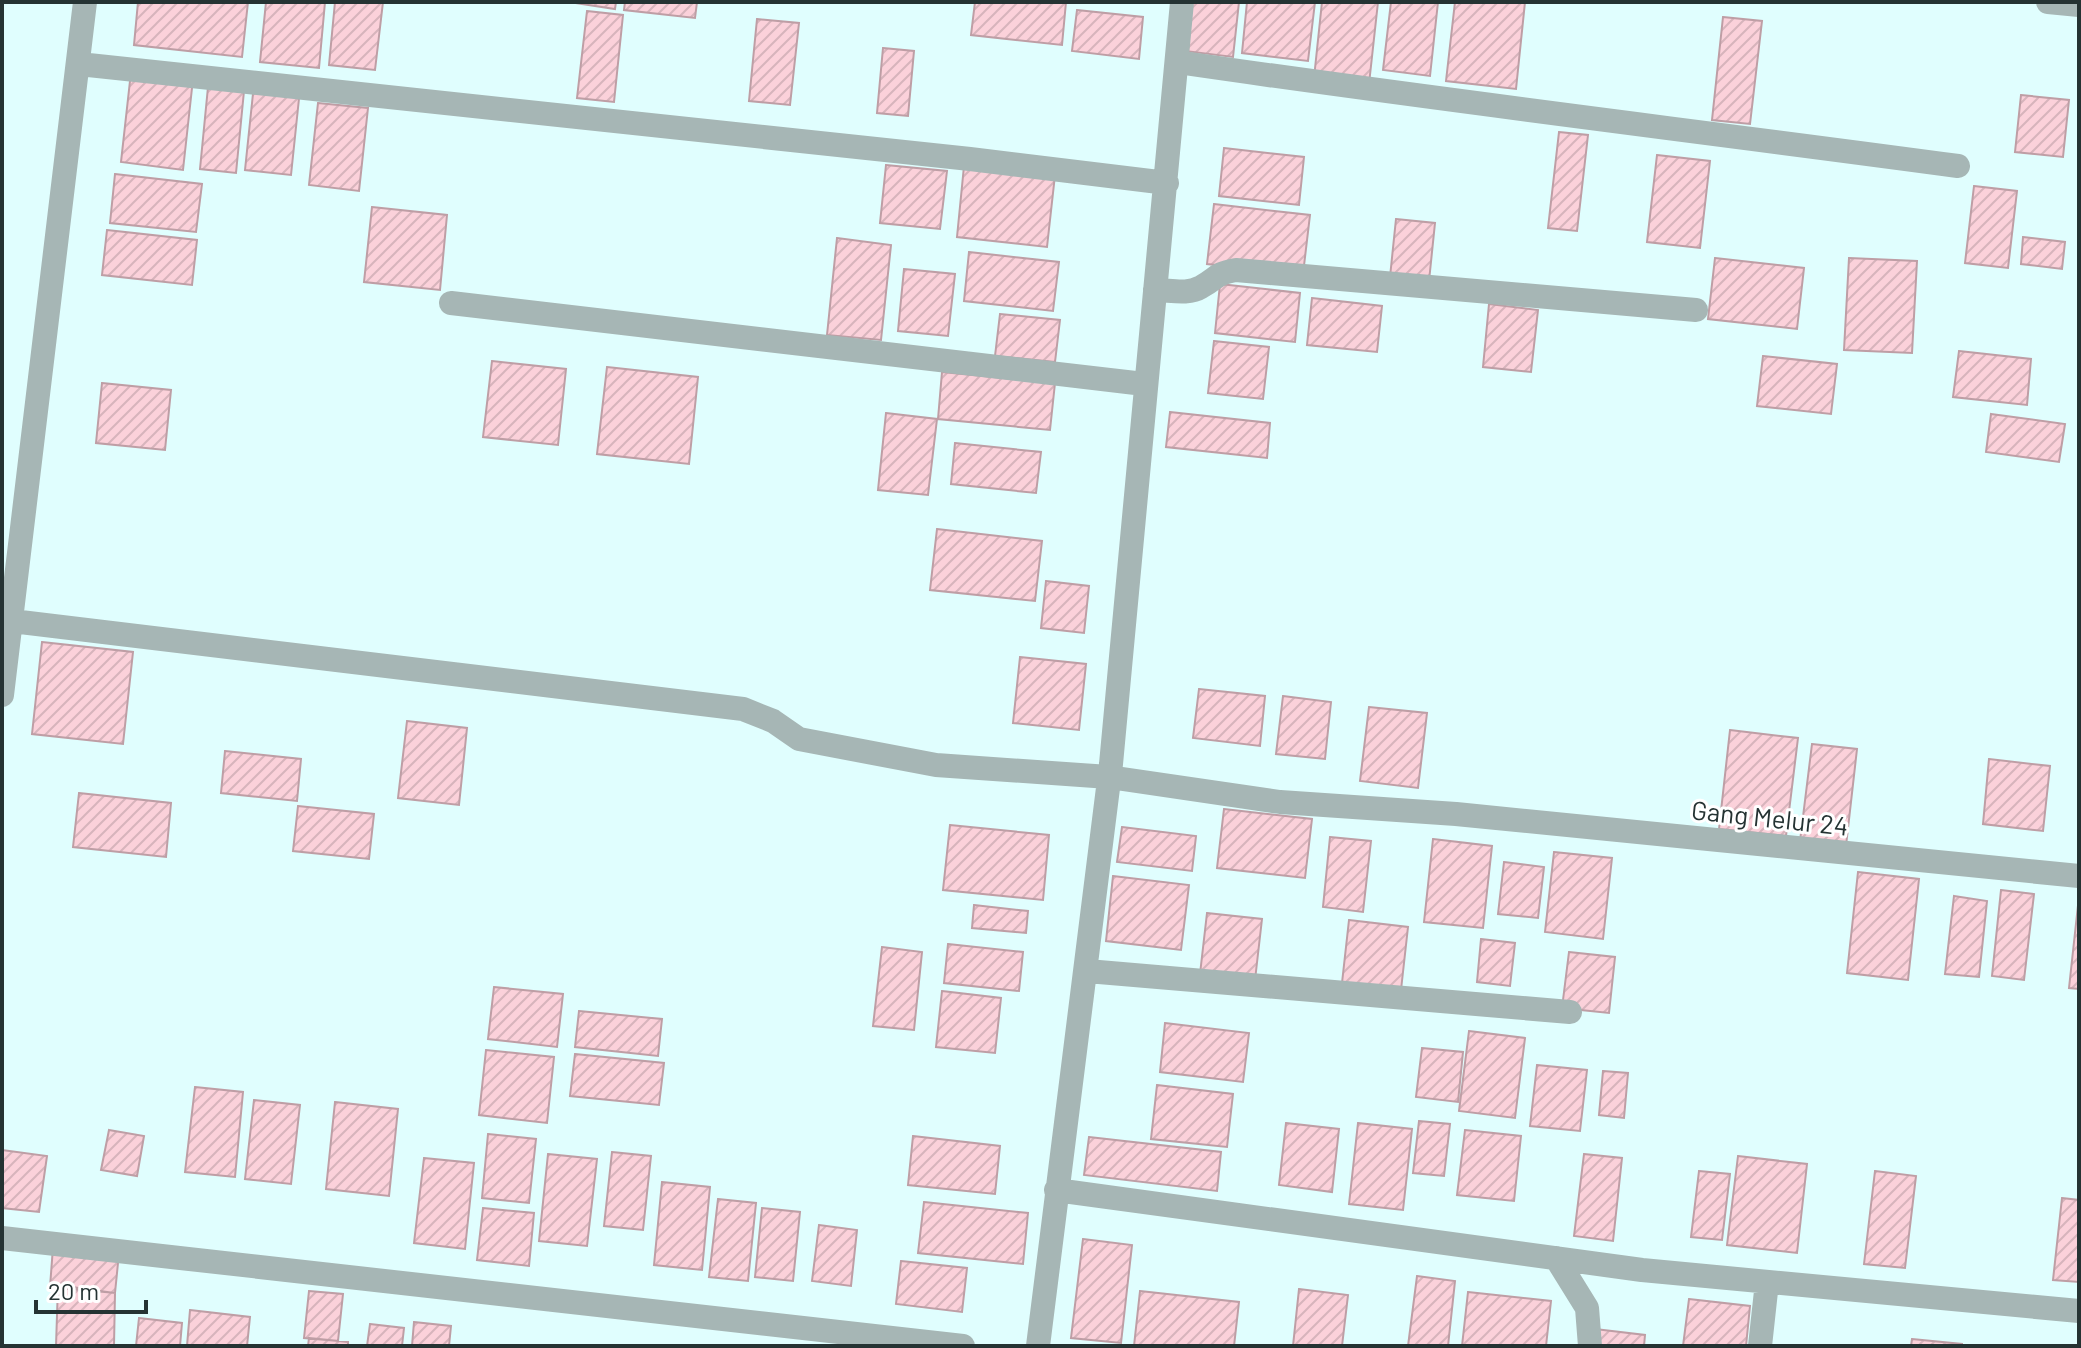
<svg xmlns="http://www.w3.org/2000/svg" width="2081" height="1348" viewBox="0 0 2081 1348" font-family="Barlow,sans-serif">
<defs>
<pattern id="building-hatch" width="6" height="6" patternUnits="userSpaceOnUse" patternTransform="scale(2)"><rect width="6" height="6" fill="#fbd1da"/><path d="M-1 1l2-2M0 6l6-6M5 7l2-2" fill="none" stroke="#d7b4bc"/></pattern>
</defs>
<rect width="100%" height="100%" fill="#e0fefe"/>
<path fill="url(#building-hatch)" stroke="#be9ea5" stroke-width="2" d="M138 2H248L242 57 134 45Z
M266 2H325L319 68 260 62Z
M335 2H383L375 70 329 65Z
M569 2H616L615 9Z
M625 2H697L695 18 624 10Z
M975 2H1066L1062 45 971 35Z
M1190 2H1239L1233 57 1185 51Z
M1247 2H1315L1308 61 1242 53Z
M1322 2H1378L1369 84 1314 78Z
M1391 2H1438L1430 76 1383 70Z
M1455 2H1525L1516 89 1446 81Z
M1077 10 1143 17 1139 59 1072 51Z
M587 11 623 15 614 102 577 98Z
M1723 17 1762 21 1750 124 1712 120Z
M757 19 799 23 790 105 749 101Z
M883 48 914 51 908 116 877 113Z
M131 72 193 79 183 170 121 162Z
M254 84 300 89 291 175 245 170Z
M208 87 244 91 236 173 200 169Z
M2021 95 2069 100 2063 157 2015 152Z
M318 103 368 108 359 191 309 185Z
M1559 132 1588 135 1577 231 1548 228Z
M1224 148 1304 157 1299 205 1219 196Z
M1657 155 1710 161 1700 248 1647 242Z
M886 165 947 171 940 229 880 223Z
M964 166 1055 175 1047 247 957 237Z
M115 174 202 184 196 232 110 223Z
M1974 186 2017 191 2008 268 1965 263Z
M1214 204 1310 215 1303 274 1207 264Z
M372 207 447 215 440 290 364 282Z
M1396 219 1435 223 1429 281 1390 277Z
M107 230 197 240 192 285 102 275Z
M2023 237 2065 242 2062 269 2021 264Z
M837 238 891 245 881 340 827 335Z
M969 252 1059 262 1053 311 964 301Z
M1715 258 1804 268 1797 329 1708 319Z
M1849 258 1917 261 1912 353 1844 350Z
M904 269 955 274 948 336 898 331Z
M1220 284 1300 293 1295 342 1215 333Z
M1312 298 1382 306 1377 352 1307 345Z
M1489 304 1538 310 1531 372 1483 367Z
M1000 314 1060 320 1055 362 995 356Z
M1214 341 1269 347 1263 399 1208 393Z
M1959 351 2031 359 2027 405 1953 397Z
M1763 356 1837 364 1831 414 1757 406Z
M492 361 566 369 558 445 483 437Z
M607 367 698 377 689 464 597 454Z
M942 372 1055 383 1050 430 938 419Z
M102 383 171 390 165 450 96 443Z
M1170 412 1270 423 1267 458 1166 447Z
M886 413 937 419 928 495 878 490Z
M1991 414 2065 424 2059 462 1986 452Z
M955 443 1041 452 1036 493 951 484Z
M937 529 1042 541 1035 601 930 590Z
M1046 581 1089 586 1084 633 1041 628Z
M42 642 133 652 123 744 32 734Z
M1020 657 1086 664 1079 730 1013 723Z
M1199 689 1265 696 1260 746 1193 738Z
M1283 696 1331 702 1325 759 1276 754Z
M1369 707 1427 713 1418 788 1360 781Z
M407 721 467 728 459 805 398 798Z
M1730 730 1798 738 1786 836 1719 829Z
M1812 744 1857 749 1846 846 1800 841Z
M225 751 301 759 297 801 221 793Z
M1989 759 2050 766 2043 831 1983 824Z
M79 793 171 803 166 857 73 847Z
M298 806 374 814 369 859 293 851Z
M1224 809 1312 819 1305 878 1217 868Z
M950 825 1049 835 1043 900 943 890Z
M1122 827 1196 836 1192 871 1117 862Z
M1330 837 1371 841 1363 912 1323 907Z
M1433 839 1492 846 1483 928 1424 922Z
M1554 852 1612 858 1603 939 1545 932Z
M1504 862 1544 867 1538 918 1498 914Z
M1858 872 1919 879 1908 980 1847 973Z
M1113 876 1189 885 1181 950 1106 941Z
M2001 890 2034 894 2024 980 1992 976Z
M1954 896 1987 901 1979 977 1945 974Z
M2079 896V989L2069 988Z
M974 905 1028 911 1026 933 972 928Z
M1207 913 1262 919 1255 980 1200 974Z
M1349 920 1408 927 1401 990 1342 983Z
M1481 939 1515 943 1510 986 1477 982Z
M948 944 1023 952 1019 991 944 983Z
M882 947 922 952 914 1030 873 1026Z
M1569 952 1615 957 1609 1013 1562 1008Z
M494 987 563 994 557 1047 488 1039Z
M942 991 1001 998 995 1053 936 1047Z
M579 1011 662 1019 658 1056 575 1047Z
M1165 1023 1249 1033 1243 1082 1160 1072Z
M1469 1031 1525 1038 1515 1118 1459 1111Z
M1422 1048 1463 1052 1458 1102 1416 1097Z
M486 1050 554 1057 547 1123 479 1115Z
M575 1054 664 1063 659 1105 570 1096Z
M1537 1065 1587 1070 1580 1131 1530 1126Z
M1603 1071 1628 1073 1624 1118 1599 1115Z
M1157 1085 1233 1094 1227 1147 1151 1139Z
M195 1087 243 1092 235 1177 185 1172Z
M254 1100 300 1105 291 1184 245 1179Z
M335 1102 398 1109 389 1196 326 1189Z
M1419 1121 1450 1124 1444 1176 1413 1173Z
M1286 1123 1339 1129 1332 1192 1279 1185Z
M1358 1123 1412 1129 1403 1210 1349 1204Z
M109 1130 144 1136 137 1176 101 1170Z
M1465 1130 1521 1136 1514 1201 1457 1195Z
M488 1134 536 1139 529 1203 482 1198Z
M913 1136 1000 1146 995 1194 908 1185Z
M1089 1137 1221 1152 1217 1191 1084 1175Z
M2 1150 47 1156 39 1212 2 1208Z
M612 1152 651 1156 643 1230 604 1226Z
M548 1154 597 1159 587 1246 539 1241Z
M1584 1154 1622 1158 1613 1241 1574 1236Z
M1738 1156 1807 1164 1797 1253 1727 1245Z
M424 1158 474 1163 465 1249 414 1243Z
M1699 1171 1730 1174 1722 1240 1691 1237Z
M1875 1171 1916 1176 1905 1268 1864 1264Z
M662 1182 710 1187 702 1270 654 1265Z
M2062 1198 2079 1200V1282L2053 1280Z
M718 1199 756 1203 748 1281 709 1277Z
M924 1202 1028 1213 1023 1264 918 1253Z
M483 1208 534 1213 529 1266 477 1260Z
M762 1208 800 1212 793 1281 755 1277Z
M819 1225 857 1230 851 1286 812 1281Z
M1083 1239 1132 1245 1121 1343 1071 1338Z
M53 1247 119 1253 115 1293 50 1287Z
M901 1261 967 1268 962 1312 896 1304Z
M1417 1276 1455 1281 1448 1346H1408Z
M58 1285 115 1293 114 1346H56Z
M1299 1289 1348 1295 1342 1346H1293Z
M309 1291 343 1294 338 1341 304 1338Z
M1140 1291 1239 1302 1234 1346H1134Z
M1468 1292 1551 1301 1546 1346H1462Z
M1689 1299 1750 1306 1746 1346H1683Z
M190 1310 250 1317 247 1346H187Z
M139 1318 182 1323 180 1346H136Z
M414 1322 451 1326 449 1346H412Z
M370 1324 404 1328 402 1346H367Z
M1595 1329 1645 1335 1644 1346H1594Z
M309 1338 348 1342V1346H308Z
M1912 1339 1962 1344V1346H1911Z"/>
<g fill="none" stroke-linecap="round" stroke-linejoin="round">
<path stroke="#a6b6b5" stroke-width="24" d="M2048 2 2079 5
M1177 62C1437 100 1698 131 1958 166
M79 64 970 159 1167 183
M1155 290C1170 290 1188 295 1201 287 1218 278 1214 274 1236 270L1696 310
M451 303 1144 384
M12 621 743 709 773 721 799 739 936 765 1109 777 1280 802 1456 814 2079 876
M2 695 85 2
M1087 971 1570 1012
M1056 1190 1642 1270 2079 1311
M2 1238 963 1346
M1556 1258 1587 1308 1590 1346
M1038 1346 1111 764 1182 2
M1760 1346 1767 1282"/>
</g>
<g text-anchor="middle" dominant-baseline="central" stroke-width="6" stroke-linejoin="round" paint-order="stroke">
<g font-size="26" fill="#253333" stroke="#fff">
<text transform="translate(1770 817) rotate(6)">Gang Melur 24</text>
</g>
</g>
<rect width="2081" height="1348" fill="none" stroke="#253333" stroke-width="8"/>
<path d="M36 1300v12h110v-12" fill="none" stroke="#253333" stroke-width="4"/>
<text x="48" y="1300" font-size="24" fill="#253333" stroke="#ffffff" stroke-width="6" paint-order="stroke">20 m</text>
</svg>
